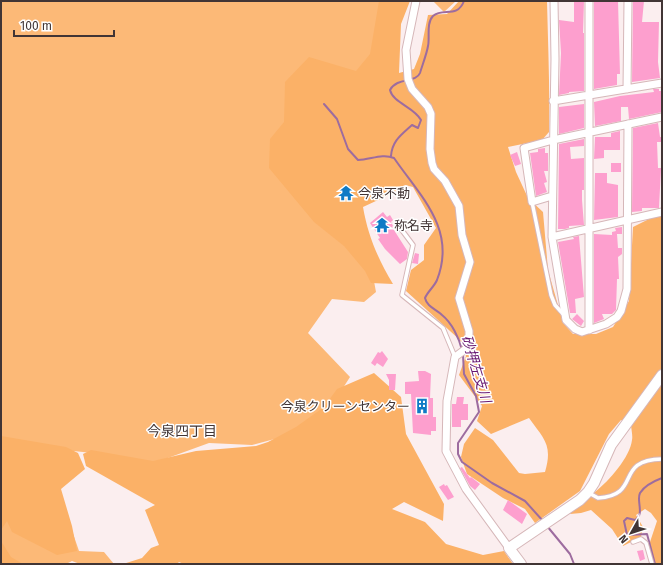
<svg xmlns="http://www.w3.org/2000/svg" width="663" height="565" viewBox="0 0 663 565" font-family="'Fira Sans','Noto Sans JP',sans-serif">
<rect width="100%" height="100%" fill="#fbeeef"/>
<path fill="#fcb977" d="M1 1H383L381 43 343 113 376 292 364 302 332 299 308 333 350 377 332 405 297 433 252 445 209 443 154 463 121 456 64 450 1 438Z
M433 1H456L444 12Z
M1 453 57 487 79 551 104 552 114 564H80L72 561 66 564H1Z"/>
<path fill="#fbb167" d="M379 1H410L401 24 399 73 414 69 420 54 428 15 447 14 459 1H547C548 45 550 88 549 132L542 140 508 147 516 172 528 198 543 212 548 270 563 323 573 334H596L613 327 629 301 633 227 653 217 662 215V564H653L649 545 657 521 651 513 645 509 636 515 643 527 641 537 623 546 612 529 591 510 581 513 570 514C576 503 586 499 595 492 609 481 630 457 632 440 633 435 631 429 631 424L621 420 609 434 580 491 535 523 525 509 503 498 467 474 461 457 464 444 475 428 493 440 519 473 525 474 545 472C553 445 544 439 529 418L491 434 477 421 482 406 459 375 466 356 461 341 406 291 411 270 424 260V245L436 228 413 187 405 185 391 194 363 207C368 236 378 259 393 284L371 283 365 271 344 246 314 222 269 168 270 139 284 122 285 82 309 57 356 71 370 54Z
M374 373 401 397 406 434 444 504 443 521 404 502 392 509 425 522 446 544 483 555 504 551 513 564H184L179 562 177 564H123L142 558 151 548 159 545 145 510 155 505 86 466 83 454 91 450 153 461 196 451 256 446 268 442 296 427 324 407 337 389Z
M1 436 66 447 78 453 85 469 61 489 72 526 77 551 57 555 12 532 7 521 1 530Z
M1 541 11 557 23 564H1Z"/>
<g fill="none" stroke-linecap="round" stroke-linejoin="round">
<path stroke="#9d6c9f" stroke-width="2" d="M324 104 337 119 348 149 358 160C370 160 382 153 394 158 420 196 457 229 437 280 434 287 428 291 425 298 427 307 436 309 442 315 452 323 459 338 462 350
M391 156C392 141 401 135 412 125L418 128 421 120C414 107 393 103 390 90 397 77 416 83 420 73 422 66 427 53 428 46 430 38 426 23 433 16 443 7 457 19 464 1
M463 355 464 374 476 396 479 412 458 443V454L462 462 492 483 525 501 543 521
M547 526 570 554 574 564
M655 564 647 534 627 535 624 521 627 518 635 520C645 514 636 501 640 493 645 485 654 481 662 478"/>
</g>
<path fill="#fd9fce" d="M574 1H584L583 33H584V91L569 92V93L559 95 561 53 559 20 574 22Z
M594 1H618L620 74H617V85L594 89Z
M633 1H644L642 22H659L658 62 660 78 632 82Z
M653 89H659V91H662V112L629 119 628 107H621V121L595 126 594 102 620 96 654 92Z
M584 104V128L559 134V107Z
M658 123 660 137H662V142H657L658 168H661L659 208H642V211L632 212 633 128Z
M620 131V150H604V158L594 159 595 137H611V133Z
M584 139V146L570 147 571 159 584 158V190H582V200L584 225 569 226V228L565 229H558L559 144Z
M545 148V153H548V171H544L547 182 544 183 547 192 536 196 530 153 538 152V149Z
M517 152 521 164 515 166 510 155Z
M611 163H621V172H611Z
M595 173H607V183L618 185V217L594 220Z
M383 212 387 217 390 215 393 220 391 222 393 226 392 227 408 252 407 259 400 264 385 249 378 239 380 238 370 223Z
M622 227V234H617L618 248H622V254L618 257 619 279H617L616 310 612 314H602L604 319 594 323V234L612 235V232L616 231 615 228Z
M579 236 584 297 575 299 576 313H570L558 242 574 239 573 237Z
M415 253 419 254 418 264 412 263Z
M577 314 584 321 581 326 572 319Z
M382 351 388 359 383 367 377 363 375 366 371 363 378 352 380 353Z
M418 371H425L431 374 430 398H433V417H436V431H431V435L413 433 411 394H405V382L419 381Z
M386 374H396L395 390H389V380Z
M457 397H464L463 404H468V420H461V427H452V404H456Z
M462 467 470 478 471 477 480 484 475 490 470 486 460 468Z
M444 484 445 486 447 485 454 497 448 500 439 487Z
M508 500 527 514 522 524 503 510Z
M643 550 645 559 640 561 637 551Z"/>
<g fill="none" stroke-linecap="round" stroke-linejoin="round">
<g stroke="#d6b7b9" stroke-width="5.5">
<path id="lane" d="M532 202 551 295 555 305 564 315
M398 225 413 245 402 295 443 328 455 357
M589 493 598 498C643 495 613 460 662 459
M633 542 641 539 646 543 652 564"/>
</g>
<g stroke="#d6b7b9" stroke-width="9">
<path id="street" d="M416 1 406 50 408 79 412 89 428 107 431 114 430 149 432 163 434 169 445 181 459 206 462 235 470 262 459 298 469 331V344L467 348 455 357 447 401 446 451 466 489 509 548
M554 1 555 59 552 237 566 320 575 329 582 332 606 324 617 317 621 311 627 289 628 124
M627 89 628 1
M553 101 662 83
M552 196 532 202 524 148 553 140 662 117
M552 237 662 212
M589 330V1"/>
</g>
<g stroke="#d6b7b9" stroke-width="12">
<path id="secondary" d="M521 564 509 548 580 500 588 492 594 483 611 445 662 375"/>
</g>
<use href="#lane" stroke="#fff" stroke-width="3.5"/>
<use href="#street" stroke="#fff" stroke-width="7"/>
<use href="#secondary" stroke="#fff" stroke-width="10"/>
</g>
<defs>
<g id="temple-bare" transform="scale(1.2)"><path d="M0-6L5-2H3V0L6.5 2.5H4V6H1.5V3h-3V6H-4V2.5H-6.5L-3 0V-2H-5Z" fill="#0f7ac5" stroke="#fff" stroke-width="2.5" paint-order="stroke"/></g>
<g id="building-bare" transform="scale(1.2)"><path d="M-4-6H4V6H1V3H-1V6H-4ZM-2.5-4.3h1.7v1.8h-1.7ZM.8-4.3h1.7v1.8H.8ZM-2.5-1h1.7V.8h-1.7ZM.8-1h1.7V.8H.8Z" fill="#0f7ac5" stroke="#fff" stroke-width="2.5" paint-order="stroke"/></g>
</defs>
<g fill-rule="evenodd">
<use href="#temple-bare" x="346" y="193"/>
<use href="#temple-bare" x="382" y="225"/>
<use href="#building-bare" x="422" y="406"/>
</g>
<g text-anchor="middle" dominant-baseline="central" stroke-width="3" stroke-linejoin="round" paint-order="stroke">
<g font-size="13" fill="#413535" stroke="#fff" text-anchor="start">
<text x="358" y="193">今泉不動</text>
<text x="394" y="225">称名寺</text>
<text x="410" y="406" text-anchor="end">今泉クリーンセンター</text>
</g>
<g font-size="14" font-style="italic" fill="#681871" stroke="#fff">
<text transform="translate(476 369) rotate(73)">砂押左支川</text>
</g>
<g font-size="14" fill="#413535" stroke="#fff">
<text x="182" y="431">今泉四丁目</text>
</g>
</g>
<rect width="663" height="565" fill="none" stroke="#413535" stroke-width="4"/>
<g transform="translate(631 533) rotate(231)" stroke="#ffffff" stroke-width="3" paint-order="stroke">
<path d="M0-3L7 15L0 10L-7 15Z" fill="#413535"/>
<text y="-6" font-size="11" font-weight="bold" text-anchor="middle" fill="#413535">N</text>
</g>
<path d="M14 30v6h100v-6" fill="none" stroke="#413535" stroke-width="2"/>
<text x="20" y="30" font-size="12" fill="#413535" stroke="#ffffff" stroke-width="3" paint-order="stroke">100 m</text>
</svg>
